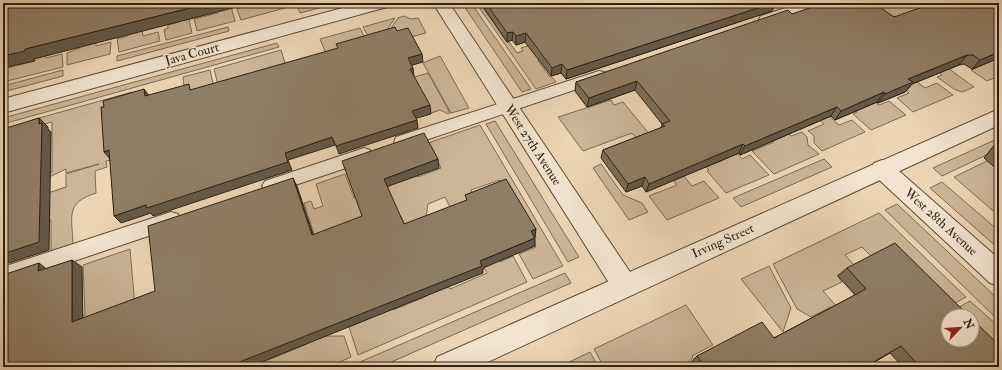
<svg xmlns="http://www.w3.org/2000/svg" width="1002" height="370" viewBox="0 0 1002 370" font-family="'IM FELL Double Pica',serif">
<rect width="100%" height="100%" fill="#ecd4b5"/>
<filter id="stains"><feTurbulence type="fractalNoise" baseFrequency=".005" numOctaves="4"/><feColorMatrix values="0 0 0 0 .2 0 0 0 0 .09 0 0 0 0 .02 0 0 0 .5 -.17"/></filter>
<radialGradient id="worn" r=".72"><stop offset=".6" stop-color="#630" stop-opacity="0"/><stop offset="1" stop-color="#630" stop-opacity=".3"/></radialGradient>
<path fill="#ccb599" stroke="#7c6a54" d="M138 3 143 36 158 32 160 41 119 52 117 39 128 36 127 32Z
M185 3 192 33 166 40 164 30 168 28V25L176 23 175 20Z
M230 3 235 21 197 31 194 19 218 13 217 9Z
M255 3H291L292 6 241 20 237 9Z
M318 3H338L300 13 298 8Z
M462 3H471L531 89 522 92Z
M476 3H486L488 7 483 8 507 42H509L517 53 523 51 521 48 552 39 563 53 538 61 550 77H552L556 82 536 89Z
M860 3H922L960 29 889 24Z
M94 11 96 46 111 42 110 54 67 65V53L80 48V43Z
M404 16 411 19 418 18 426 33 411 37 389 31 398 18Z
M395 18 386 31 371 42 363 27Z
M36 21 46 51V58L62 54 63 67 3 82V69L35 61Z
M228 27 229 31 117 61V56Z
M360 28 369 47 327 56 320 39Z
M905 37 974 87 962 92 954 89 937 77 942 75Z
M861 39 925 88 937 83 953 95 913 112 897 98 909 93 852 48Z
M277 43 279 47 3 124V118Z
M281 50 286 66 218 85 214 69Z
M990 55 999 61V76L987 81 971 70 992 61 986 57Z
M440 56 469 108 451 113 423 63Z
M752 59 790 81 839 125 852 120 865 132 822 151 814 143V136L808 131 824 124Z
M63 70V76L3 92V86Z
M210 70 215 92 185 94 183 77Z
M428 73 450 113 448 114 440 110 431 113 422 95 394 83Z
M851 81 879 105 889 101 906 115 871 130 853 114 857 112 854 109Z
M132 92V97L106 107 110 160 106 161 107 167 95 171 96 193C65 203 72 216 73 244L51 251V220L9 233 7 267 3 268V208L66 187V174L99 164 66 173V169L47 178V173L52 172V122L32 127V120Z
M750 96 791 136 802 132 807 137 808 145 819 154 774 174 752 151 774 142 733 102Z
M611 100 614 105 623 102 692 186 704 181 719 198 667 220 649 196 677 185 642 141H639L632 133 583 151 558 117Z
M495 121 579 257 568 262 486 124Z
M480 125 563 266 533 279 519 254 536 247 532 239 536 237 507 187H504L500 180 471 190 475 198 453 213 445 197 428 204 425 222 407 229 401 216 395 218 368 193 391 185 380 160 406 151 418 177 441 168 428 143Z
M722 136 742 159 750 155 769 175 726 193 707 171 709 170 706 167 724 160 708 142Z
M999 138V149L942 176 933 168Z
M824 159 832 167 741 207 733 198Z
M991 159 999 166V216L954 177Z
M601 164 623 195 642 203 648 212 629 220 593 168Z
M345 174 354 198 360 197 370 222 317 243 304 203 311 201 314 209 323 206 316 184Z
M942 182 999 231V249L930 188Z
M897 204 999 300V321L885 210Z
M879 213 966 297 943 310 872 257 862 247 845 255 855 266 837 275 842 282 823 291 868 342 864 344 831 307 811 317 797 309 773 264Z
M130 249 135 307 107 318 36 333 85 315 83 265Z
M495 254 500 262 513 256 527 282 358 355 349 327 368 319 389 299 393 310 425 297 421 287 444 277 450 289 487 273 481 262Z
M769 266 791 308 783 332 741 279Z
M565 273 571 283 380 367H361L360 362Z
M288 274 324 336H344L351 357 328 367H234L253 353 256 365 307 344Z
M970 301 999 327V364L972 336V316H950L947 314Z
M686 305 713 345 692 356 693 358 688 362 691 367H604L594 349Z
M590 352 598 367H559Z"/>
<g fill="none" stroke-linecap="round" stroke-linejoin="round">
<g stroke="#5d4c39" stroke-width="2">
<path id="service" d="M800 3H821L819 6 766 23 761 22 759 19 761 16Z
M599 71 604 72 607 76 604 80 402 148 396 147 394 142 396 137Z
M364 148 370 150 373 155 370 160 271 193 265 191 262 186 265 181Z
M171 212 178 214 180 220 178 226 3 285V267Z"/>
</g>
<g stroke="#5d4c39" stroke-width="2">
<path id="minor" d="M361 3H389L387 7 3 113V99Z
M433 3H449L634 278 637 286 634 294 625 297 616 294Z
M882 160 890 163 999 259V286L990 283 874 175 871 169 874 163Z"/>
</g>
<g stroke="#5d4c39" stroke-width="2">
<path id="tertiary" d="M999 109V125L477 367H433L437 357Z"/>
</g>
<use href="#service" fill="#f3e3cf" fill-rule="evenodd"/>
<use href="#minor" fill="#f3e3cf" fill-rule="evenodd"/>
<use href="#tertiary" fill="#f3e3cf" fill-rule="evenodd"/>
</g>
<path fill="#7c6c58" stroke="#2d1f10" d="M483 3H776L772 11 566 79 561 73 551 76 525 42 516 45 512 40 507 42 484 8Z
M999 3V58L972 69 964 64 959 65 912 84 905 92 878 103 877 102 835 120 831 116 740 155 739 153 646 192 642 186 626 192 601 158 603 150 661 128 662 124 635 90 587 107 575 91 576 82 792 14 894 17Z
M999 139V171L984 158Z
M847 268 999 367H903L890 353 866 367H695L691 362 697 356 774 338 855 295 838 276Z"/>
<path fill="#655847" stroke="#2d1f10" d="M210 3H252L34 59V61L3 68V56L25 49Z
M773 3H776L772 11 566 79 567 70Z
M513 32 512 40 507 42V33Z
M526 33 525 42 516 45V36Z
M999 52V58L972 69 980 60Z
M422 54 423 62 409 66 408 58Z
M967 55 959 65 912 84 905 92 878 103 885 94 908 79Z
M562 64 561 73 551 76 552 68Z
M413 68 414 76 411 77 410 69Z
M637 81 635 90 587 107 589 98Z
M144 89 150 97 145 96Z
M884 92 877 102 835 120 841 111Z
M430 105 431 114 414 119 412 111Z
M837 107 831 116 740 155 745 146Z
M39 118 48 127V129L51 132 49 250 9 263 3 259V254L39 124Z
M417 120 418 128 339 154 336 146Z
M332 137 335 145 288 160 292 170 153 216 151 213 121 223 114 216 285 153Z
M743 144 739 153 646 192 649 184Z
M109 150 111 160 104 152Z
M438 159 439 168 386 187 384 179Z
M7 174 18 182 5 186 3 184V175Z
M645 177 642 186 626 192 628 184Z
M293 178 297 186 316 243 312 235Z
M536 229 535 237 530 239 531 231Z
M535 238V246L483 268V273L249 367H227Z
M72 260 82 267 83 328 72 322Z
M39 263 49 271H38Z"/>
<path fill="#907d66" stroke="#2d1f10" d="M3 3H210L25 49V51L3 56Z
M486 3H773L567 70 562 64 552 68 526 33 516 36 513 32 507 33Z
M824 3H874L894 17 934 3H999V52L980 60 973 55H967L908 79 913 82 885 94 884 92 841 111 837 107 745 146 743 144 649 184 645 177 628 184 603 150 665 126 662 124 670 121 637 81 589 98 576 82 788 10 792 14Z
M395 27 397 31 408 28 422 54 408 58 413 68 410 69 430 105 412 111 417 120 336 146 332 137 285 153 288 162 147 208 146 205 114 216 109 150 104 152 101 107H104L103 101 144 89 145 96 189 84 190 90 338 48 336 44Z
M39 118V124L42 123 39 242 3 254V225L4 224 7 174 3 175V129Z
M424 133 438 159 384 179 404 224 467 200 465 195 506 179 536 229 531 231 535 238 480 261 482 266 227 367H3V275L39 263 38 271 72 260V322L155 291 148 226 293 178 312 235 362 216 342 161Z
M999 143V152L994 149Z
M895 243 969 316H948V340H972V319L999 345V367H939L934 362 927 367H920L901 346 865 367H705L697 356 762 322 774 338 866 289 847 268Z"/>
<g text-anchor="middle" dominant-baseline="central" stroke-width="3" stroke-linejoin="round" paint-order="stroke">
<g font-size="13" fill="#2d1f10" stroke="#f3e3cf">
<text transform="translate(192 54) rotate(-15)">Java Court</text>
<text transform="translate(533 145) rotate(57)">West 27th Avenue</text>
<text transform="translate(941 222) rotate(42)">West 28th Avenue</text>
<text transform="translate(723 241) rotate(-24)">Irving Street</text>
</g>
</g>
<rect width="1002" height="370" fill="none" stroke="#ecd4b5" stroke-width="16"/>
<rect x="4" y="4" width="994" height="362" fill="none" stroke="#2d1f10" stroke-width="2"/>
<rect x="8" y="8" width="986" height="354" fill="none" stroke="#2d1f10"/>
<g transform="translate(960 328) rotate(65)"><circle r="19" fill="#f3e3cf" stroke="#a49583"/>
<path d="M0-3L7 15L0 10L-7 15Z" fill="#8f2418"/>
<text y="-6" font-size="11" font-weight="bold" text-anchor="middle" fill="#2d1f10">N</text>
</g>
<rect width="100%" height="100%" filter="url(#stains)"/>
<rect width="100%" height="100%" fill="url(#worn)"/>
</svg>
